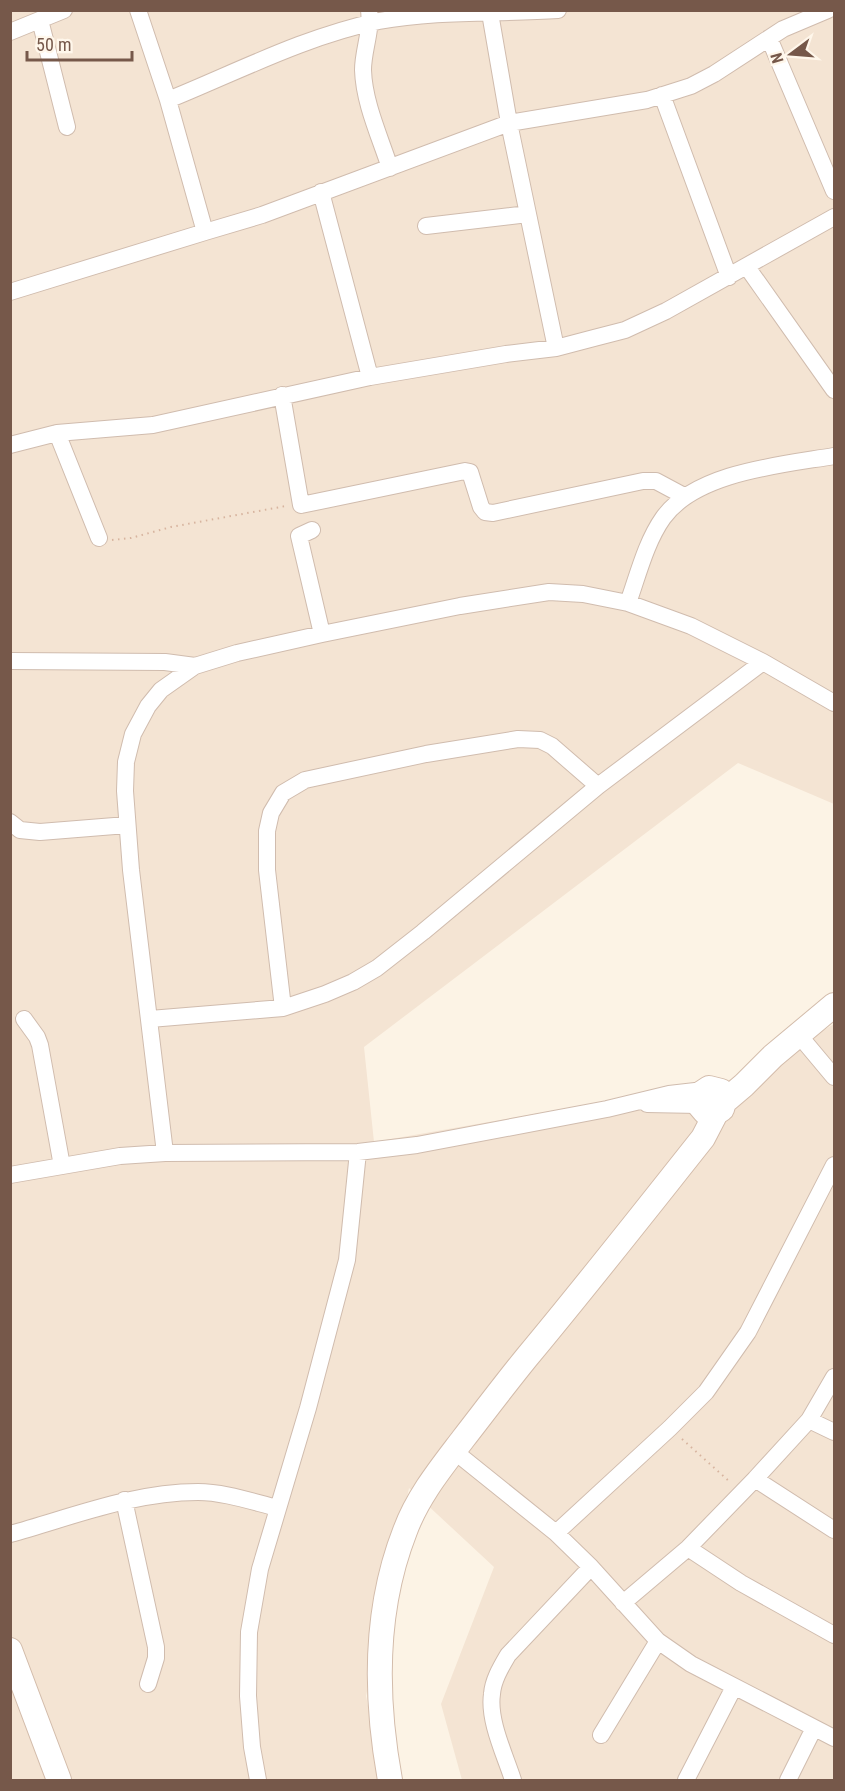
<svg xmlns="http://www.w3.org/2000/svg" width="845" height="1791" viewBox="0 0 845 1791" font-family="'Roboto Condensed',sans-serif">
<rect width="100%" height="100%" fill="#fcf3e5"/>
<path fill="#f4e4d3" d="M11 11H834V804L738 763 364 1047 374 1142 746 1077 834 1024V1780H462L441 1704 494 1567 409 1488 366 1696 383 1780H11Z"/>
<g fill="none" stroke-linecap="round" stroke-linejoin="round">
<g stroke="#d0bcae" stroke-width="18">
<path id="street" d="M369 10C372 31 363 50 363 70 364 103 380 137 390 168
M490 13 509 123 528 214
M40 20 67 127
M10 32 64 10
M769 38 834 191
M662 95 729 277
M168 100C237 72 306 36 379 21 437 10 499 14 558 10
M321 192 370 377
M426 226 528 214 556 348
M205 232 262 215 509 123 647 100 691 86 714 74 783 29 828 10
M747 267 834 390
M10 292 205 232 168 100 138 10
M282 395 301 505 465 471 470 472 481 507 485 512 493 513 643 481H656L684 496
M57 433 99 538
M10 445 57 433 153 425 370 377 506 354 556 348 594 338 625 330 666 311 834 217
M312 530 299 536 322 634
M628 603C638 575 646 542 663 518 696 472 781 465 834 456
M10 661 165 662 195 666
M10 822 20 830 40 832 127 825
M283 1008 267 870V831L271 813 283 793 305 780 426 754 518 739 540 740 552 746 598 786
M24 1019 37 1037 40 1045 62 1166
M150 1019 283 1008 325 994 353 982 377 968 423 932 598 786 763 662
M798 1034 834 1077
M647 1104 699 1105
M165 1153 131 870 125 791 126 762 133 734 148 706 161 690 195 666 237 653 322 634 460 606 549 592 583 594 628 603 691 626 763 662 834 703
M10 1175 120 1156 165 1153 358 1152 417 1145 607 1109 669 1094 704 1090
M809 1420 834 1432
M454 1451 556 1533 591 1567 658 1641 691 1664 834 1738
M755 1479 834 1530
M124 1500 156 1647V1658L148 1684
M556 1533 670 1428 706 1392 748 1332 834 1165
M10 1534C72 1517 133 1492 198 1492 224 1492 253 1502 278 1508
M688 1548 741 1583 834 1635
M623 1603 688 1548 755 1479 809 1420 834 1377
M601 1735 658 1641
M258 1780 252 1747 248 1696 249 1632 260 1569 308 1408 347 1260 358 1152
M513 1780C505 1755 488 1720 492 1694 493 1680 501 1667 508 1655L591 1567
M686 1780 734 1687
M788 1780 814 1728"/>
</g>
<g stroke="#d3bcab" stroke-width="26">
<path id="secondary" d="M724 1102 744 1085 773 1056 834 1005
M10 1650 59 1780
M390 1780C375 1698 374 1610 405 1531 418 1496 441 1468 463 1439 484 1412 505 1384 527 1357 587 1285 645 1211 703 1138L716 1113 722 1109 724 1102 721 1091 709 1088 700 1094 699 1105 705 1112 716 1113"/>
</g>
<path stroke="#d7b49f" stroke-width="2" stroke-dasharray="1.5 4.5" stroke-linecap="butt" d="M112 540 131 538 171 527 286 506
M682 1439 731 1483"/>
<use href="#street" stroke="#fff" stroke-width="16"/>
<use href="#secondary" stroke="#fff" stroke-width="24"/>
</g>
<rect width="845" height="1791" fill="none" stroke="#76584a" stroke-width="24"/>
<g transform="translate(791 54) rotate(254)" stroke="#fff7eb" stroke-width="4.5" paint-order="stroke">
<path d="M0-4.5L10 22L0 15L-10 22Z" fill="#76584a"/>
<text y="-9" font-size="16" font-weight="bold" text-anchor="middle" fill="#76584a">N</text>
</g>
<path d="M27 51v9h105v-9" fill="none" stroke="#76584a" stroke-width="3"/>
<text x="36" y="51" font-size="18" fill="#76584a" stroke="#fff7eb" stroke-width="4.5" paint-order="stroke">50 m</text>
</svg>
